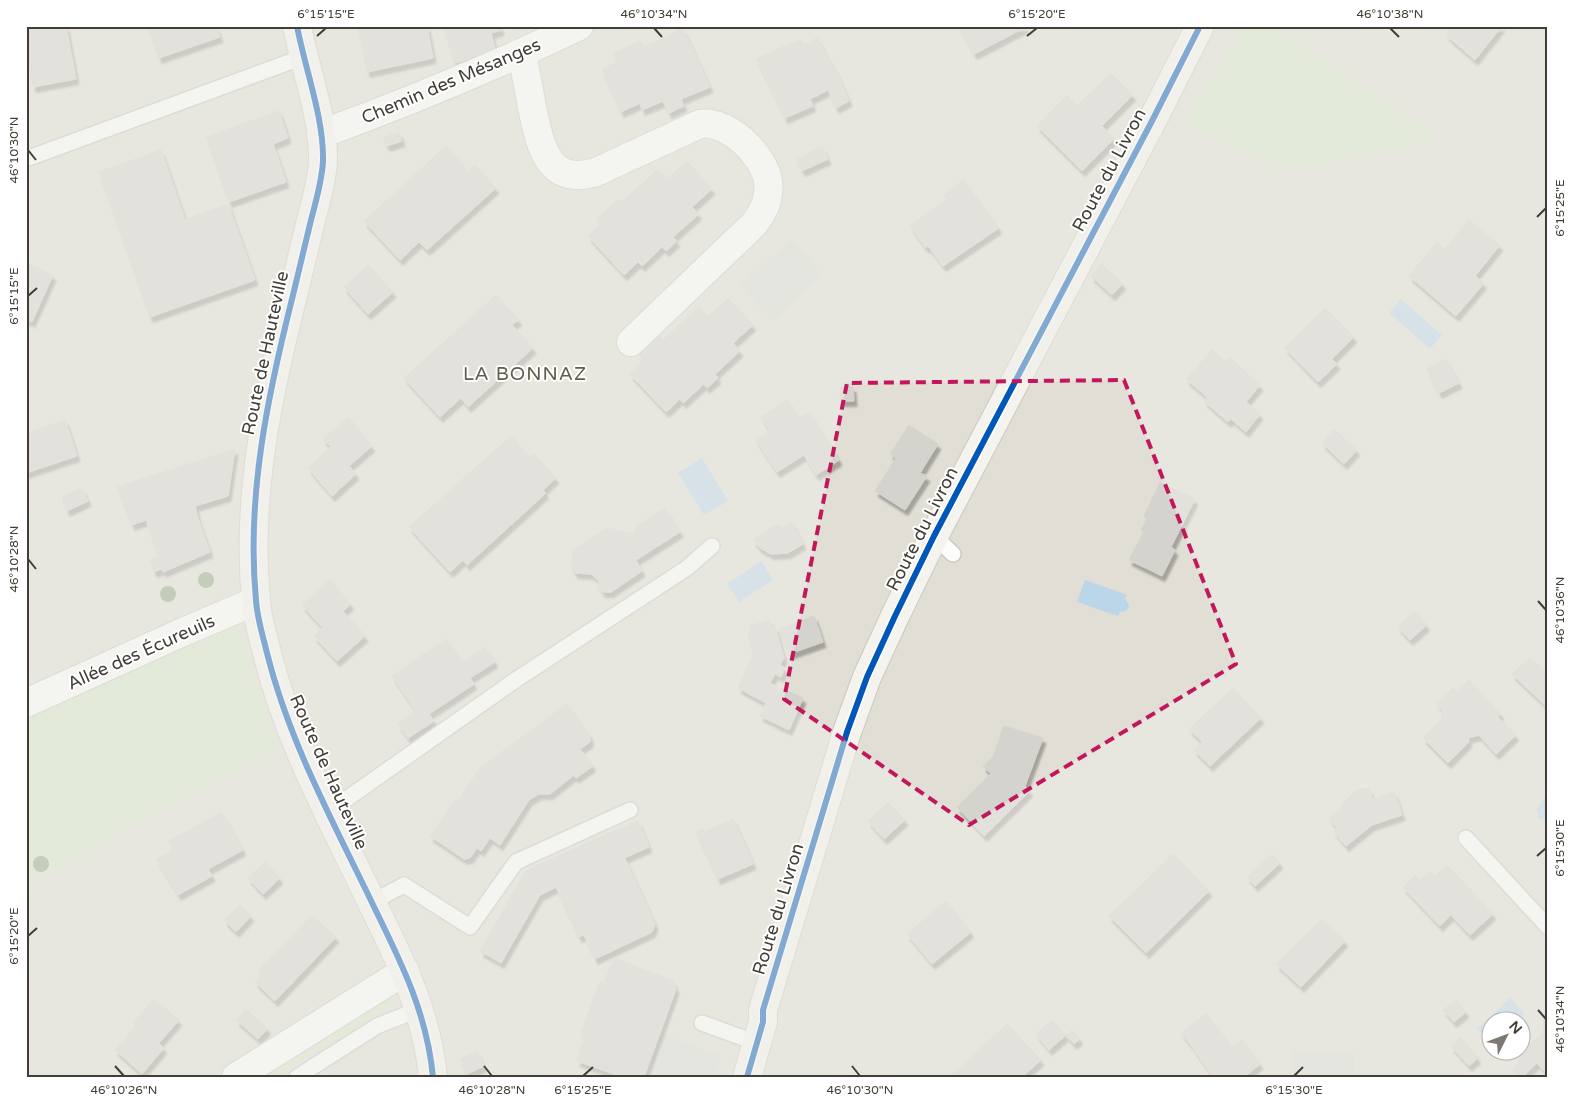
<svg xmlns="http://www.w3.org/2000/svg" width="1574" height="1103" viewBox="0 0 1574 1103" font-family="'Varela Round',sans-serif">
<defs>
<filter id="shadow"><feDropShadow dx="3" dy="5.5" stdDeviation="1" flood-color="#0004"/></filter>
</defs>
<rect width="100%" height="100%" fill="#edece7"/>
<path fill="#e1ded5" fill-rule="evenodd" d="M26 26H1548V1077H26V884L278 747 72 695 26 718ZM1492 1020H1522V1050H1492Z"/>
<path fill="#dae6c9" d="M1244 26H1274L1440 138 1304 168C1260 165 1223 143 1184 124Z
M237 626 278 747 26 884V718L72 695Z
M388 992 391 1006 274 1077H249Z"/>
<path fill="#dcdbd7" d="M791 239 823 275 772 321 740 286Z
M660 1033 722 1056 715 1077H644Z
M1293 1052H1354V1077H1292Z"/>
<path fill="#bbd6e8" d="M1401 299 1442 335 1430 349 1389 313Z
M702 458 728 501 704 515 678 473Z
M761 561 773 580 739 602 727 584Z
M1085 580 1127 595 1125 599 1129 605C1128 611 1125 611 1120 612L1118 616 1077 602Z
M1548 792V818L1541 820 1538 818V812L1536 810Z
M1510 998 1525 1014 1518 1020H1492L1491 1051 1481 1040 1485 1036 1477 1029Z"/>
<path fill="#d5d3ce" stroke="#d5d3cd" filter="url(#shadow)" d="M26 26H66L76 79 33 87 26 48Z
M148 26H216L220 37 159 58Z
M358 26H427L433 58 367 72Z
M444 26H500L501 30 491 33 496 52 454 63Z
M959 26H1025L1026 27 974 54Z
M1453 26H1502L1475 60 1446 35Z
M683 29 710 87 681 99 684 106 669 113 663 101 642 110 640 103 621 112 602 69 618 62 614 53 641 41 644 47Z
M817 38 839 78 824 84 811 57 783 70 786 76 769 84 756 59 801 39 804 45Z
M811 57 824 84 839 78 849 101 836 108 828 90 810 99 813 106 785 118 769 84 786 76 783 70Z
M1111 73 1133 95 1102 126 1114 139 1082 171 1037 126 1067 95 1077 106Z
M279 111 288 138 273 144 286 182 229 202 206 137Z
M399 132 402 141 387 146 383 138Z
M446 146 468 171 475 165 496 188 427 250 419 242 400 260 364 221Z
M822 147 828 159 802 171 797 159Z
M161 150 185 220 228 204 255 280 150 317 99 172Z
M687 161 712 189 692 207 699 214 673 237 677 241 666 251 662 247 642 266 638 262 624 275 588 236 602 223 597 218 619 199 622 202 658 169 667 179Z
M963 180 999 228 943 266 928 246 926 248 910 226 947 199 944 195Z
M1469 220 1500 245 1475 276 1484 283 1456 316 1409 276 1437 242 1445 249Z
M26 263 53 275 32 322 26 319Z
M1102 264 1123 284 1112 295 1091 276Z
M368 265 393 292 368 314 344 287Z
M496 295 519 320 512 325 533 348 468 407 461 398 440 417 404 378Z
M728 298 753 325 733 343 740 351 715 374 718 378 707 388 704 384 683 403 680 399 666 412 630 374 644 360 639 355 660 336 663 340 699 307 708 317Z
M1325 308 1354 337 1332 359 1337 364 1318 382 1285 348Z
M1212 350 1226 362 1229 357 1260 385 1246 402 1260 414 1246 432 1231 419 1228 422 1204 401 1207 397 1186 379Z
M1446 359 1459 383 1439 393 1427 369Z
M840 387H853L854 401H840Z
M787 400 799 418 809 412 839 460 816 475 804 455 777 472 756 440 770 431 761 417Z
M348 417 372 446 349 466 356 474 332 496 308 468 331 447 323 439Z
M65 420 77 456 26 473V433Z
M909 425 938 444 920 473 927 476 905 510 875 491 896 458 890 454Z
M1334 429 1357 450 1344 464 1322 443Z
M511 436 530 458 534 454 556 478 543 490 546 493 467 565 463 560 450 572 409 527Z
M235 449 228 496 195 506 190 486 174 491 180 508 132 525 117 487Z
M1160 483 1195 499 1171 547 1175 550 1162 576 1129 560 1144 532 1141 530 1147 519 1144 516Z
M190 486 195 506 181 511 174 491Z
M82 488 88 501 67 511 62 497Z
M195 506 198 519 183 525 179 512Z
M180 508 181 511 179 512 183 525 198 519 210 552 163 572 152 537 161 533 158 522 175 515 173 511Z
M665 508 680 532 636 560 642 571 611 592H602L597 584 599 581 591 574 575 573 571 566 573 550 607 528 634 534 636 526Z
M173 511 175 515 158 522 156 516Z
M156 516 161 533 152 537 146 520Z
M792 522 803 544 788 553 771 554 760 548 753 540 778 524 781 528Z
M157 557 162 569 154 572 150 560Z
M330 580 351 604 343 611 365 636 337 661 314 636 323 628 302 605Z
M1414 611 1427 625 1410 640 1398 627Z
M814 616 823 642 789 654 780 629Z
M770 620 771 628 775 626 784 658 780 665 785 668 781 677 775 674 770 683 803 698 789 730 760 716 766 703 738 688 753 655 748 633 751 632 749 626Z
M446 639 462 663 485 647 495 662 470 678 474 684 429 714 434 721 408 738 398 724 416 711 392 676Z
M1530 657 1548 674 1547 707 1512 674Z
M1469 680 1501 714 1498 717 1516 735 1496 754 1479 735 1468 738 1469 742 1448 763 1423 738 1441 720 1443 711 1437 704 1453 688 1457 692Z
M1233 688 1261 718 1210 766 1194 750 1202 742 1189 729Z
M567 704 590 736V742L580 749 593 766 576 778 574 775 550 794H539L529 800 500 845 490 838 481 851 477 848 470 858 464 859 430 836 456 799 458 801 481 767Z
M1004 726 1043 738 1025 786 1030 791 984 836 957 807 991 774 983 766 993 757Z
M1369 788 1373 799 1394 792 1402 815 1372 825 1346 846 1334 832 1337 828 1329 818 1343 805 1342 803 1357 790Z
M888 802 905 820 884 839 868 821Z
M221 812 243 850 208 869 212 876 178 895 157 859 189 841 184 833Z
M733 819 753 864 718 879 696 832 703 829 704 832Z
M638 821 649 847 624 858 615 837 607 834Z
M184 833 189 841 174 849 169 841Z
M607 834 615 837 655 924 652 932 595 959 584 935 579 937 556 887 560 885 549 860Z
M1173 854 1209 891 1146 953 1109 916Z
M1272 854 1280 863 1255 886 1247 877Z
M549 860 560 885 540 895 501 963 480 951 526 871Z
M265 862 280 878 263 894 248 878Z
M1447 865 1493 914 1470 935 1451 915 1440 926 1403 887 1415 875 1420 880 1430 871 1435 876Z
M946 901 971 932 932 964 907 934Z
M240 905 251 916 236 932 224 920Z
M312 915 336 937 275 1001 255 982 261 974 258 971Z
M1322 919 1345 941 1301 987 1276 964Z
M614 958 673 981 676 989 644 1077H622L577 1061 585 1036 581 1033 600 982 604 983Z
M154 999 179 1020 159 1043 164 1048 142 1074 115 1050 136 1026 133 1023Z
M1456 1000 1466 1012 1454 1022 1443 1010Z
M246 1009 268 1029 258 1039 236 1020Z
M1206 1014 1216 1026 1191 1045 1181 1033Z
M1544 1014H1548V1075L1537 1063 1522 1077H1518L1513 1070 1519 1062 1522 1045H1529L1543 1033Z
M1052 1020 1066 1035 1049 1050 1036 1034Z
M1007 1024 1041 1060 1022 1077H950Z
M1216 1026 1231 1047 1242 1040 1260 1064 1244 1077H1213L1191 1045Z
M1072 1030 1080 1039 1074 1044 1066 1035Z
M1461 1038 1478 1058 1469 1066 1451 1046Z
M477 1051 484 1066 467 1074 460 1059Z"/>
<g fill="none" stroke-linecap="round" stroke-linejoin="round">
<g stroke="#cac8c3" stroke-width="18">
<path id="lane" d="M26 159 303 57
M934 536 953 554
M328 812 517 679 687 568 712 546
M1466 838 1548 927
M372 902 404 885 470 927 516 862 630 810
M702 1023 757 1043
M297 1077 377 1026 420 1009"/>
</g>
<g stroke="#cac8c3" stroke-width="30">
<path id="street" d="M522 53C525 71 529 89 532 107 540 143 546 187 596 172L700 124C727 119 764 155 768 181 770 199 764 211 754 224L631 342
M321 134C409 102 495 66 579 26
M26 703 183 632 256 601
M236 1077 405 971"/>
</g>
<g stroke="#ccc9bf" stroke-width="30">
<path id="secondary" d="M297 26C305 69 324 118 323 161 322 181 316 201 311 220 305 245 299 270 293 295 268 394 246 497 256 600 257 618 263 636 267 653 290 745 336 827 376 911 403 966 427 1015 433 1077
M747 1077 763 1022V1010L847 732 867 677 895 616 934 536 1152 121 1200 26"/>
</g>
<use href="#lane" stroke="#fcfcfb" stroke-width="15"/>
<use href="#street" stroke="#fcfcfb" stroke-width="28"/>
<use href="#secondary" stroke="#f5f3ee" stroke-width="28"/>
<g stroke="#fff" stroke-width="9">
<path id="cycleway" d="M297 26C305 69 324 118 323 161 322 181 316 201 311 220 305 245 299 270 293 295 268 394 246 497 256 600 257 618 263 636 267 653 290 745 336 827 376 911 403 966 427 1015 433 1077
M747 1077 763 1022V1010L847 732 867 677 895 616 934 536 1152 121 1200 26"/>
</g>
<use href="#cycleway" stroke="#0057b8" stroke-width="6"/>
</g>
<g fill="#91a781">
<circle cx="206" cy="580" r="8"/>
<circle cx="168" cy="594" r="8"/>
<circle cx="41" cy="864" r="8"/>
</g>
<path d="M0 0H1574V1103H0ZM1124 380 1236 664 969 825 784 699 847 383Z" fill="#edece7" fill-opacity=".55" fill-rule="evenodd"/>
<path fill="none" stroke="#c2185b" stroke-width="4" stroke-dasharray="10 6" stroke-linejoin="round" d="M1124 380 1236 664 969 825 784 699 847 383Z"/>
<path fill="none" stroke="#423d35" stroke-width="2" d="M654 28 662 37M1390 28 1399 37M317 36 326 28M1027 36 1037 28M28 150 36 160M1537 217 1546 208M28 296 37 288M28 559 36 569M1538 601 1546 610M1537 856 1546 848M28 936 37 928M1538 1010 1546 1019M115 1066 124 1076M484 1066 492 1076M852 1066 860 1076M583 1076 593 1067M1294 1076 1303 1067"/>
<g text-anchor="middle" dominant-baseline="central" stroke-width="4" stroke-linejoin="round" paint-order="stroke">
<g font-size="18" fill="#423d35" stroke="#fff">
<text transform="translate(451 81) rotate(-23)">Chemin des Mésanges</text>
<text transform="translate(1109 170) rotate(-62)">Route du Livron</text>
<text transform="translate(265 353) rotate(-78)">Route de Hauteville</text>
<text transform="translate(922 529) rotate(-63)">Route du Livron</text>
<text transform="translate(141 652) rotate(-24)">Allée des Écureuils</text>
<text transform="translate(329 772) rotate(66)">Route de Hauteville</text>
<text transform="translate(778 909) rotate(-73)">Route du Livron</text>
</g>
<g font-size="19" letter-spacing="1" fill="#645b4d" stroke="#fff">
<text x="525" y="374">LA BONNAZ</text>
</g>
</g>
<rect width="1574" height="1103" fill="none" stroke="#ffffff" stroke-width="55"/>
<g transform="translate(1506 1036) rotate(48)"><circle r="24" fill="#ffffff" stroke="#b3b1ae"/>
<path d="M0-4L9 19L0 12L-9 19Z" fill="#7e7a73"/>
<text y="-8" font-size="14" font-weight="bold" text-anchor="middle" fill="#423d35">N</text>
</g>
<rect x="28" y="28" width="1518" height="1048" fill="none" stroke="#423d35" stroke-width="2"/>
<g font-size="12" text-anchor="middle" fill="#423d35">
<text x="326" y="18">6°15'15"E</text>
<text x="654" y="18">46°10'34"N</text>
<text x="1037" y="18">6°15'20"E</text>
<text x="1390" y="18">46°10'38"N</text>
<text transform="translate(14 150) rotate(-90)" y="4">46°10'30"N</text>
<text transform="translate(1560 208) rotate(-90)" y="4">6°15'25"E</text>
<text transform="translate(14 296) rotate(-90)" y="4">6°15'15"E</text>
<text transform="translate(14 559) rotate(-90)" y="4">46°10'28"N</text>
<text transform="translate(1560 610) rotate(-90)" y="4">46°10'36"N</text>
<text transform="translate(1560 848) rotate(-90)" y="4">6°15'30"E</text>
<text transform="translate(14 936) rotate(-90)" y="4">6°15'20"E</text>
<text transform="translate(1560 1019) rotate(-90)" y="4">46°10'34"N</text>
<text x="124" y="1094">46°10'26"N</text>
<text x="492" y="1094">46°10'28"N</text>
<text x="583" y="1094">6°15'25"E</text>
<text x="860" y="1094">46°10'30"N</text>
<text x="1294" y="1094">6°15'30"E</text>
</g>
</svg>
